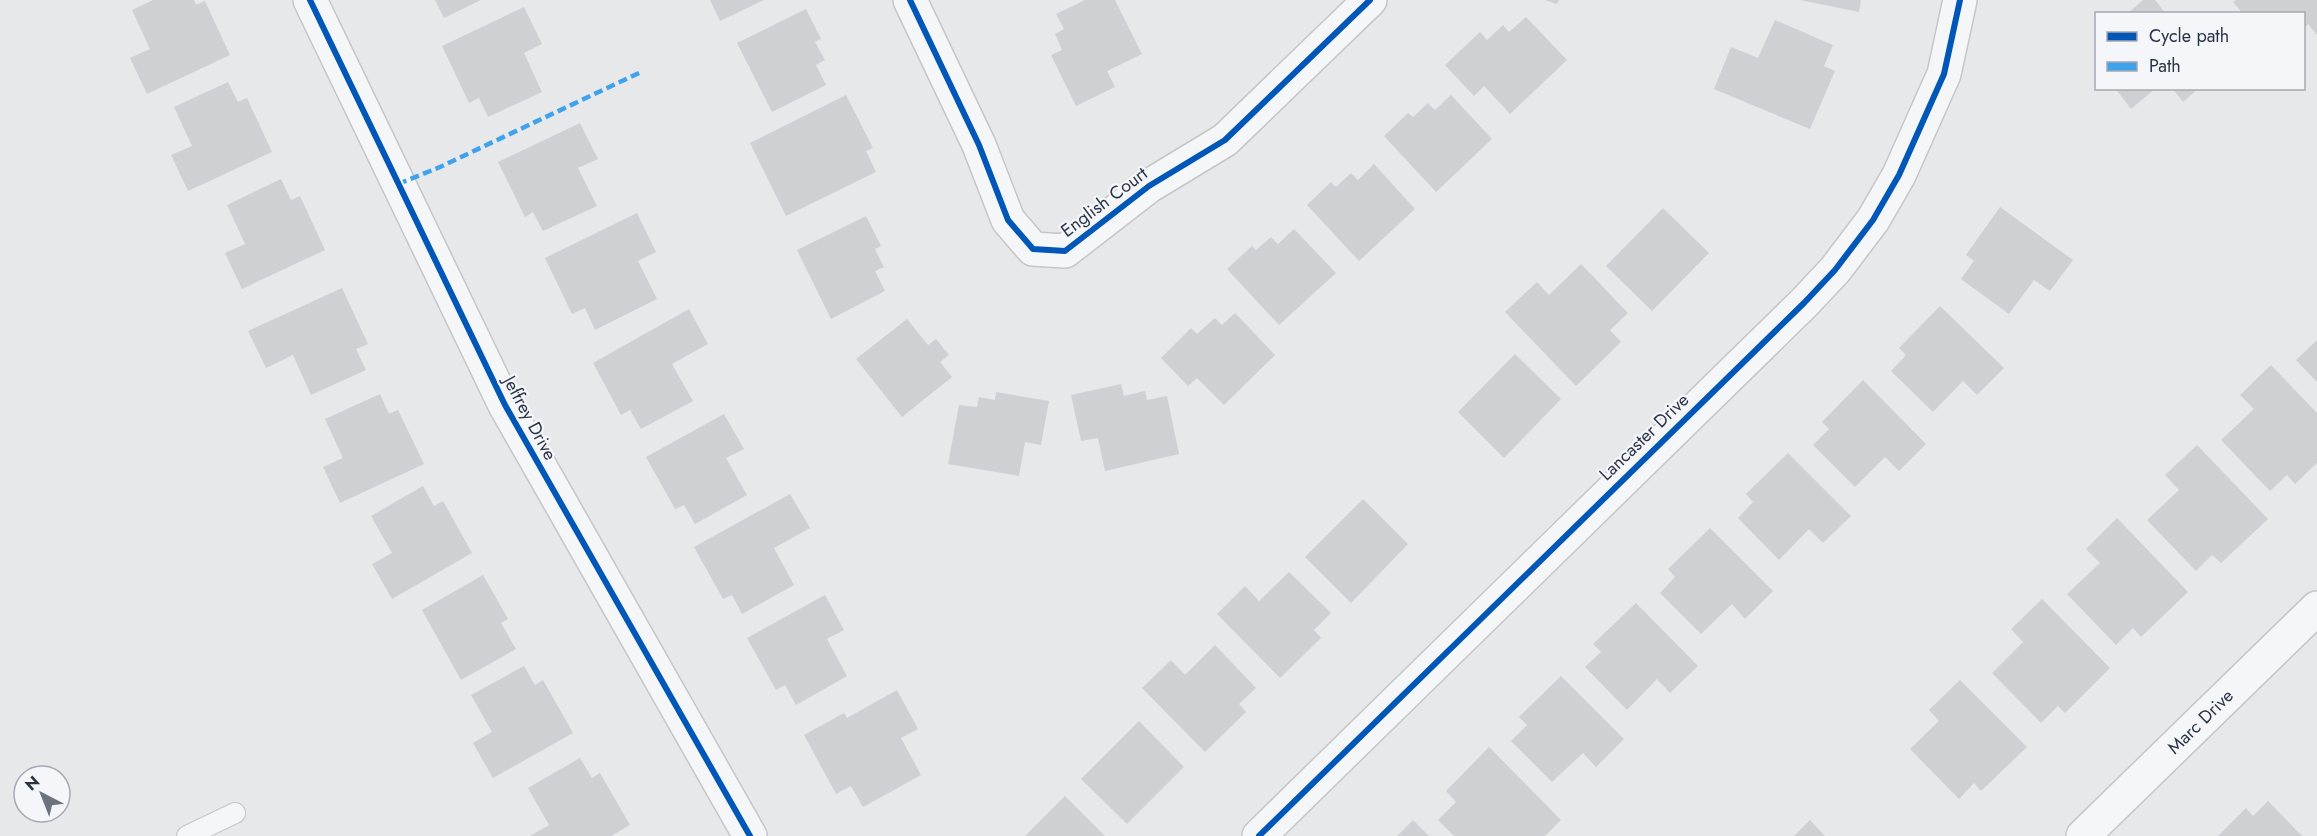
<svg xmlns="http://www.w3.org/2000/svg" width="2317" height="836" viewBox="0 0 2317 836" font-family="Jost,sans-serif">
<rect width="100%" height="100%" fill="#e6e8ea"/>
<path fill="#ced0d3" d="M153 0H194L196 5 205 1 230 55 147 94 130 58 150 49 132 10Z
M435 0H481L444 18Z
M710 0H764L720 21Z
M1085 0H1115L1142 54 1107 71 1115 87 1076 106 1051 55 1062 50 1055 34 1064 29 1056 14Z
M1545 0H1559L1557 4Z
M1800 0H1861L1859 12Z
M2143 0H2155L2166 14H2127Z
M2236 0H2317V35L2308 24 2304 28V14H2243L2233 2Z
M524 7 542 44 524 53 542 92 488 117 479 98 469 103 442 46Z
M806 9 821 39 815 42 825 60 816 65 826 85 772 112 737 43Z
M1526 17 1567 60 1510 114 1484 86 1474 96 1445 65 1480 32 1487 40 1503 25 1509 32Z
M1775 20 1833 45 1824 66 1835 71 1810 129 1714 89 1731 47 1758 58Z
M228 82 238 102 247 98 272 152 188 191 171 155 192 146 174 107Z
M2115 88H2156L2131 109Z
M2172 88H2199L2183 102Z
M846 95 873 148 866 151 876 172 786 216 750 143Z
M1451 95 1492 139 1436 192 1384 136 1408 113 1413 117 1428 103 1435 110Z
M580 123 598 159 578 168 597 206 543 231 533 212 525 217 498 162Z
M1374 164 1415 209 1359 261 1307 205 1331 182 1336 187 1351 173 1358 180Z
M281 179 291 200 300 196 325 250 242 289 225 253 245 244 227 205Z
M2000 207 2073 260 2050 291 2034 280 2009 314 1961 279 1974 261 1966 255Z
M1663 208 1709 253 1652 311 1606 266Z
M637 213 656 252 638 261 657 299 595 330 585 308 572 314 545 258Z
M866 216 881 246 875 249 884 267 875 271 885 291 831 319 797 250Z
M1294 229 1336 273 1279 325 1227 269 1252 246 1256 250 1271 237 1278 244Z
M1581 264 1628 313 1610 330 1621 342 1576 386 1505 312 1537 282 1549 295Z
M342 288 368 344 356 349 366 370 311 395 293 355 266 368 248 331Z
M1940 306 2004 368 1977 395 1963 381 1933 412 1891 371 1906 355 1899 348Z
M689 309 708 344 672 364 693 401 641 429 630 410 621 415 593 363Z
M1235 313 1275 355 1224 405 1197 378 1188 386 1161 358 1191 328 1197 334 1215 318 1222 325Z
M907 319 928 345 936 339 949 355 940 362 952 377 902 417 856 359Z
M2317 340V382L2296 360Z
M1515 354 1561 399 1504 458 1458 412Z
M2271 365 2317 413V463L2295 484 2287 475 2270 491 2221 440 2254 409 2240 395Z
M1863 380 1926 444 1899 471 1885 457 1855 487 1813 445 1829 429 1822 422Z
M1121 384 1124 396 1145 391 1147 400 1167 396 1179 454 1105 471 1098 438 1081 441 1071 395Z
M996 392 1049 401 1041 445 1025 442 1019 476 948 464 959 405 977 407 979 397 995 400Z
M380 394 389 414 398 410 424 464 340 503 323 467 343 458 325 419Z
M724 414 744 449 726 458 747 495 695 524 684 505 675 509 646 457Z
M2197 445 2268 519 2221 563 2212 555 2196 571 2147 520 2179 490 2165 475Z
M1788 453 1851 516 1823 543 1809 529 1779 560 1738 518 1753 502 1746 494Z
M423 486 434 506 443 501 472 553 392 599 372 564 392 553 371 516Z
M790 494 810 528 774 548 794 585 742 614 732 595 723 599 694 547Z
M1363 499 1408 544 1351 603 1305 557Z
M2117 518 2188 592 2141 637 2133 628 2116 645 2067 594 2100 563 2086 549Z
M1710 528 1773 591 1745 619 1732 604 1701 634 1660 593 1675 577 1668 569Z
M1289 572 1331 613 1314 630 1321 638 1280 678 1217 614 1245 586 1259 601Z
M483 575 508 619 501 623 516 649 461 680 422 610Z
M825 595 844 630 827 639 847 676 796 705 785 685 776 690 747 638Z
M2042 599 2110 668 2065 713 2058 706 2041 723 1992 673 2023 642 2011 629Z
M1636 603 1698 666 1670 693 1657 679 1627 710 1585 667 1601 652 1593 644Z
M1215 645 1256 688 1239 704 1246 712 1205 752 1142 688 1171 660 1185 675Z
M524 666 535 685 543 680 573 733 493 778 473 743 492 732 471 695Z
M1561 676 1624 739 1596 767 1583 753 1552 782 1511 741 1527 725 1519 717Z
M1960 680 2027 747 1981 791 1974 783 1959 799 1910 749 1939 721 1929 710Z
M897 690 918 729 901 738 921 775 863 807 851 786 836 794 804 735 844 713 847 718Z
M1139 721 1184 767 1127 824 1081 779Z
M1489 747 1561 820 1545 836H1454L1438 820 1456 802 1446 791Z
M580 758 592 778 600 773 630 825 611 836H530L549 825 528 788Z
M1065 796 1105 836H1025Z
M2268 801 2302 836H2218L2246 808 2253 816Z
M1413 820 1429 836H1397Z
M1810 820 1825 836H1794Z"/>
<g fill="none" stroke-linecap="round" stroke-linejoin="round">
<g stroke="#c4c6c8" stroke-width="22">
<path id="lane" d="M187 836 235 813"/>
</g>
<g stroke="#c4c6c8" stroke-width="36">
<g id="street">
<path d="M310 0 505 405 750 836"/>
<path d="M910 0 979 145 1008 220 1033 249 1065 251 1149 186 1225 140 1370 0"/>
<path d="M1259 836 1804 303 1835 270 1873 220 1899 175 1944 74 1960 0"/>
<path id="s1" d="M2083 836 2317 608"/>
</g>
</g>
<use href="#lane" stroke="#f5f6f7" stroke-width="20"/>
<use href="#street" stroke="#f5f6f7" stroke-width="33"/>
<path stroke="#3ea3ec" stroke-width="4.5" stroke-dasharray="9 4.5" stroke-linecap="butt" d="M398 184 440 167 641 72"/>
<g stroke="#f4f6f9" stroke-width="10">
<path id="cycleway" d="M310 0 505 405 750 836
M910 0 979 145 1008 220 1033 249 1065 251 1149 186 1225 140 1370 0
M1259 836 1804 303 1835 270 1873 220 1899 175 1944 74 1960 0"/>
</g>
<use href="#cycleway" stroke="#0057b8" stroke-width="6"/>
</g>
<g text-anchor="middle" dominant-baseline="central" stroke-width="4.5" stroke-linejoin="round" paint-order="stroke">
<g font-size="18" fill="#2b3445" stroke="#f4f6f9">
<text transform="translate(1104 202) rotate(-37)">English Court</text>
<text transform="translate(530 418) rotate(62)">Jeffrey Drive</text>
<text transform="translate(1644 437) rotate(-44)">Lancaster Drive</text>
<text stroke="none"><textPath href="#s1" startOffset="164">Marc Drive</textPath></text>
</g>
</g>
<rect x="2095" y="12" width="210" height="78" fill="#f4f6f9" stroke="#a4a8b1" stroke-width="1.5"/>
<rect x="2107" y="32" width="30" height="9" fill="#0057b8" stroke="#a4a8b1" stroke-width="1.5"/>
<text x="2149" y="42" font-size="18" fill="#2b3445">Cycle path</text>
<rect x="2107" y="62" width="30" height="9" fill="#3ea3ec" stroke="#a4a8b1" stroke-width="1.5"/>
<text x="2149" y="72" font-size="18" fill="#2b3445">Path</text>
<g transform="translate(42 794) rotate(318)"><circle r="28" fill="#f4f6f9" stroke="#a4a8b1" stroke-width="1.5"/>
<path d="M0-4.5L10 22L0 15L-10 22Z" fill="#6c737f"/>
<text y="-9" font-size="16" font-weight="bold" text-anchor="middle" fill="#2b3445">N</text>
</g>
</svg>
